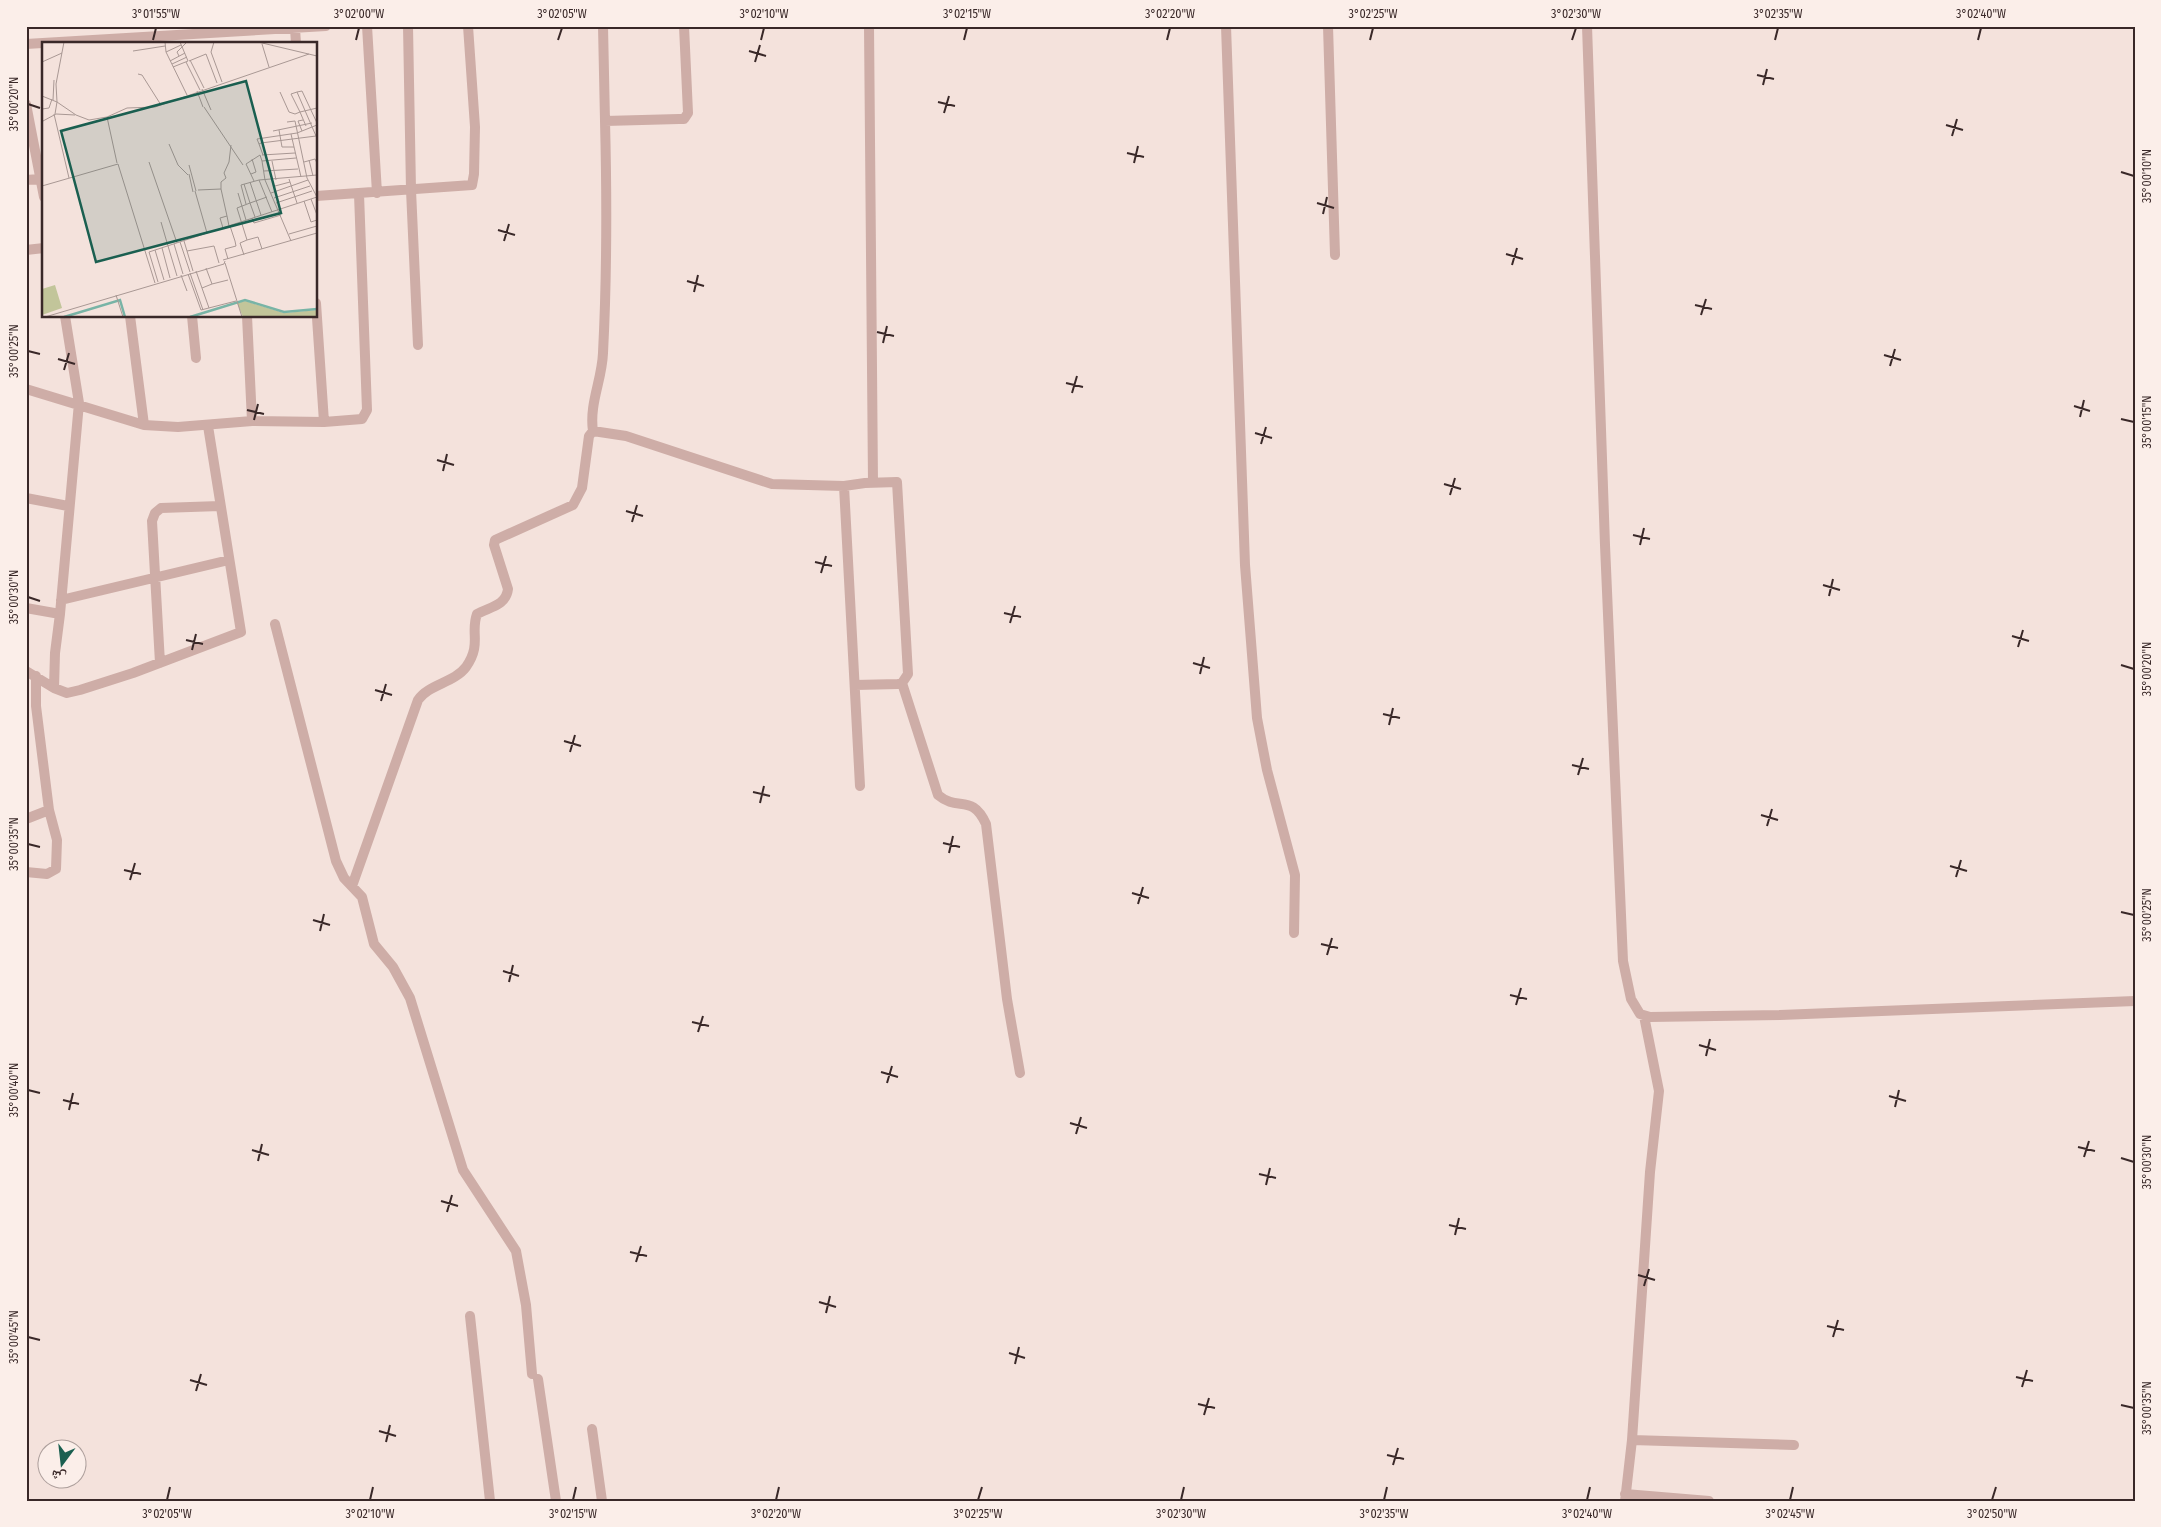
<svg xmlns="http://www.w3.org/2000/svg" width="2161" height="1527" viewBox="0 0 2161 1527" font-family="'Fira Sans Condensed','Noto Naskh Arabic',sans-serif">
<rect width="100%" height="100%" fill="#f4e2dc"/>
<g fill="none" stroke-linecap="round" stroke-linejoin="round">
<path stroke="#ceada7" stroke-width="10" d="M367 26 377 193
M408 26 411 190 418 345
M603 26 605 121 679 119H684L688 113 684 26
M869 26 873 482
M1226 26 1245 565 1257 718 1267 770 1295 875 1294 933
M1328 26 1335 255
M1587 26 1605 545 1623 961 1631 999 1640 1014 1650 1017 1780 1015 2135 1001
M295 28 296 44
M26 44 326 26
M26 104 44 197
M26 180 40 179
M316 196 472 185 474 174 475 127 468 26
M26 250 44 248
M316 303 324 422
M130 316 144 425
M192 316 196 358
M247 316 252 421
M26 389 144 425 178 427 252 421 324 422 362 419 367 410 359 194
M593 431C589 404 602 380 603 353 607 275 607 198 605 121
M26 498 68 506
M61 600 229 560
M26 608 60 614 79 403 65 316
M60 614 55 653 54 688 67 693 80 690 133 673 241 632 208 426
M275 624 336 861 344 878 362 897 374 944 393 967 410 998 463 1170 516 1251 526 1305 532 1374
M160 663 152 521 155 513 161 508 220 506
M26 671 54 688
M902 683 938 795C958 812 972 793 986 824L1007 999 1020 1073
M855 685 898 684 902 683 908 674 897 482 865 483 844 486 860 786
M26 819 49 810 36 706V676
M26 872 47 874 56 869 57 840 49 810
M352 886 418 700C429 684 454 683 466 667 482 644 470 633 477 614 489 607 506 606 508 589L494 545 495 540 573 505 582 488 589 436 593 431 626 436 772 484 844 486
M470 1316 490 1501
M538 1379 556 1501
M592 1429 602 1501
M1632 1440 1794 1445
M1625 1494 1709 1501
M1625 1501 1632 1440 1650 1172 1659 1091 1644 1016"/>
</g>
<path fill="none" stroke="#392828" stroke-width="2" d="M153 40 156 28M356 40 359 28M558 40 562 28M761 40 764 28M964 40 967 28M1167 40 1170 28M1370 40 1373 28M1572 40 1576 28M1775 40 1778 28M1978 40 1981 28M749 51 766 56M755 62 760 45M1757 75 1774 79M1763 85 1767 69M938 102 955 106M28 104 40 108M944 113 949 96M1946 125 1963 130M1952 136 1957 119M1127 153 1144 157M1134 163 1138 146M2121 172 2134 176M1317 203 1334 208M1323 214 1327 197M498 230 515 235M504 241 509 224M1506 254 1523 259M1512 265 1517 248M687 281 704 286M694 292 698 275M1695 305 1712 309M1701 315 1706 299M877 332 894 336M883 343 887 326M28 351 40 354M1884 355 1901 360M58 359 75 364M1890 366 1895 349M64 370 69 353M1066 383 1083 387M1072 393 1077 376M2074 406 2090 411M247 410 264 414M2080 417 2084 400M2121 419 2134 422M254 420 258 404M1255 433 1272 438M1261 444 1266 427M437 460 454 465M443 471 447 454M1444 484 1461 489M1450 495 1455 478M626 511 643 516M632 522 637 505M1633 535 1650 539M1640 545 1644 528M815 562 832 566M821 573 826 556M1823 585 1840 590M1829 596 1833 579M28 597 40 601M1004 613 1021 617M1010 623 1015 606M2012 636 2029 641M186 640 203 644M2018 647 2023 630M192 650 196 634M1193 663 1210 668M2121 665 2134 669M1200 674 1204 657M375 690 392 695M381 701 386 684M1383 714 1400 718M1389 725 1393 708M564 741 581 746M570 752 575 735M1572 765 1589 769M1578 775 1583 758M753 792 770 796M760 803 764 786M1761 815 1778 820M1767 826 1772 809M943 843 960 847M28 844 40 847M949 853 953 836M1950 866 1967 871M124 870 141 874M1956 877 1961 860M130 880 135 863M1132 893 1149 898M1138 904 1143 887M2121 912 2134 915M313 920 330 925M320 931 324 914M1321 944 1338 948M1327 955 1332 938M503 971 519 976M509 982 513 965M1510 995 1527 999M1516 1005 1521 988M692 1022 709 1026M698 1032 703 1016M1699 1045 1716 1050M1706 1056 1710 1039M881 1072 898 1077M887 1083 892 1066M28 1090 40 1093M1889 1096 1906 1101M63 1100 79 1104M1895 1107 1899 1090M69 1110 73 1093M1070 1123 1087 1128M1076 1134 1081 1117M2078 1147 2095 1151M252 1150 269 1155M2084 1157 2089 1141M2121 1158 2134 1162M258 1161 262 1144M1259 1174 1276 1178M1266 1185 1270 1168M441 1201 458 1206M447 1212 452 1195M1449 1225 1466 1229M1455 1235 1459 1218M630 1252 647 1256M636 1262 641 1246M1638 1275 1655 1280M1644 1286 1649 1269M819 1302 836 1307M826 1313 830 1296M1827 1326 1844 1330M28 1337 40 1340M1833 1337 1838 1320M1009 1353 1025 1358M1015 1364 1019 1347M2016 1377 2033 1381M190 1380 207 1385M2022 1387 2027 1370M196 1391 201 1374M1198 1404 1215 1408M2121 1405 2134 1408M1204 1415 1209 1398M379 1431 396 1436M386 1442 390 1425M1387 1455 1404 1459M1393 1465 1398 1448M167 1500 170 1487M370 1500 373 1487M573 1500 576 1487M776 1500 779 1487M978 1500 982 1487M1181 1500 1184 1487M1384 1500 1387 1487M1587 1500 1590 1487M1790 1500 1793 1487M1992 1500 1996 1487"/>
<g transform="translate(42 42)">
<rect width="275" height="275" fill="#f4e2dc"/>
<path d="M13 243 20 266 0 273V247ZM203 259 242 271 275 268V275H201L195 261Z" fill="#c2c59a"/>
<path fill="none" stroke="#78b4a6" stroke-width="2.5" d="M22 275 78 258 83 275M148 275 203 258 242 270 275 267"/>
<path fill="none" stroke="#a99894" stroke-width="1" d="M22 0 14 42 15 60 34 73 47 78 65 75 85 66 113 65 267 12M123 0 124 10 145 53M172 0 169 10 180 40M216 0 275 14M220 2 227 25M91 9 123 4M124 10 139 3M164 12 175 41M137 14 135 10 145 0M148 18 162 46M128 19 143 11M147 19 164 12M0 20 20 11M144 20 158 48M130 22 145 15M131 25 146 19 138 0M96 32 100 33 119 63M160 47 169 68M155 49 161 65M255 50 260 49 275 81M0 54 15 60 13 72M11 58 12 38M162 65 201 123M0 67 7 66 10 57M12 72 27 136M65 75 75 121M1 79 14 72 33 73M245 80 253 79 265 136 275 155M264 84 258 70 275 66M237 88 240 105H252M231 89 270 81M260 89 256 79 261 78M249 92 259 135M127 102 136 123 146 133M217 102 215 97 255 91 275 83M220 113 253 111M221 113 217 102 219 101 274 94 255 50 249 52 258 70 253 72 247 70 238 50M267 118 271 134M230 119 234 138M107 120 135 201M262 120 273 117 275 121M147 123 154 149M222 129 256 127M147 132 151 150M209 132 214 130 210 117M247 137 255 161M217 138 230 170M212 139 204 122 218 113 220 119M208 140 219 173M202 142 208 161 195 166 205 198 198 201 202 213M0 144 76 122 113 241M233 144 248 140M179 147 185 174M156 148 179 147V140L184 136 182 131 187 120 189 103M153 149 165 191M196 151 204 178M229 151 266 138M232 156 268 144M269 157 275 173M262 159 269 180 275 178M234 161 270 149M204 162 199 143 217 138 275 133M213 175 208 161 225 155M210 176 212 181 239 173M119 180 126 204M188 184 193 199M181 186 178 176 185 174 187 184M247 192 275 184M205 198 216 195 220 207M142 199 151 229M249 199 223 138 220 119 254 116M138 200 148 230M132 202 141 232M126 204 135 234M120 206 128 236M113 208 122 238M145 209 172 204 177 221M186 217 183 207 194 204 193 199M181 218 275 191M183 221 200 275M154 229 167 266M148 231 161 268M146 232 159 268 194 259M139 233 145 249M116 240 107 210 275 155M170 242 186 238M160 246 170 242 164 226M74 253 81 275M3 275 182 222 183 219"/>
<path fill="#1a5f50" fill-opacity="0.15" stroke="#1a5f50" stroke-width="2.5" d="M204 39 239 171 54 220 19 89Z"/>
<rect width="275" height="275" fill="none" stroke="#392828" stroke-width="2.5"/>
</g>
<rect width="2161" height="1527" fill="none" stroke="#fbeee9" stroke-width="55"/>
<g transform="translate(62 1464) rotate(195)"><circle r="24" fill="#fbeee9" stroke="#ad9f9c"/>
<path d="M0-4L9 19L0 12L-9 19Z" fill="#1a5f50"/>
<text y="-8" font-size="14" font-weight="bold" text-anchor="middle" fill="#392828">ش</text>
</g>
<rect x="28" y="28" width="2106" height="1472" fill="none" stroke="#392828" stroke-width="2"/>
<g font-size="12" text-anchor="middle" fill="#392828">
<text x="156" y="18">3°01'55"W</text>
<text x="359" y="18">3°02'00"W</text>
<text x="562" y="18">3°02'05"W</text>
<text x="764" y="18">3°02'10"W</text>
<text x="967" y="18">3°02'15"W</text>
<text x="1170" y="18">3°02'20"W</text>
<text x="1373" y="18">3°02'25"W</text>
<text x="1576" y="18">3°02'30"W</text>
<text x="1778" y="18">3°02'35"W</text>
<text x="1981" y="18">3°02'40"W</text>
<text transform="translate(14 104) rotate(-90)" y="4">35°00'20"N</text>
<text transform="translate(2147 176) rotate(-90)" y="4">35°00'10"N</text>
<text transform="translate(14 351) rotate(-90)" y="4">35°00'25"N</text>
<text transform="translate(2147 422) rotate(-90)" y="4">35°00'15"N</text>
<text transform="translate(14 597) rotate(-90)" y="4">35°00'30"N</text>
<text transform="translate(2147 669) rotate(-90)" y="4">35°00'20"N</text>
<text transform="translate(14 844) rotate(-90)" y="4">35°00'35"N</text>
<text transform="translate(2147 915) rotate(-90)" y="4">35°00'25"N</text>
<text transform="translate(14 1090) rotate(-90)" y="4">35°00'40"N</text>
<text transform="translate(2147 1162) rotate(-90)" y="4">35°00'30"N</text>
<text transform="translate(14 1337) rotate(-90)" y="4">35°00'45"N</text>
<text transform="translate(2147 1408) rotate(-90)" y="4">35°00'35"N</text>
<text x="167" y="1518">3°02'05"W</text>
<text x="370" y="1518">3°02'10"W</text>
<text x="573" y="1518">3°02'15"W</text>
<text x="776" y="1518">3°02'20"W</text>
<text x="978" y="1518">3°02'25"W</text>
<text x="1181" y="1518">3°02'30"W</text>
<text x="1384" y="1518">3°02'35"W</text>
<text x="1587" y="1518">3°02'40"W</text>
<text x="1790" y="1518">3°02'45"W</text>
<text x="1992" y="1518">3°02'50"W</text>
</g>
</svg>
